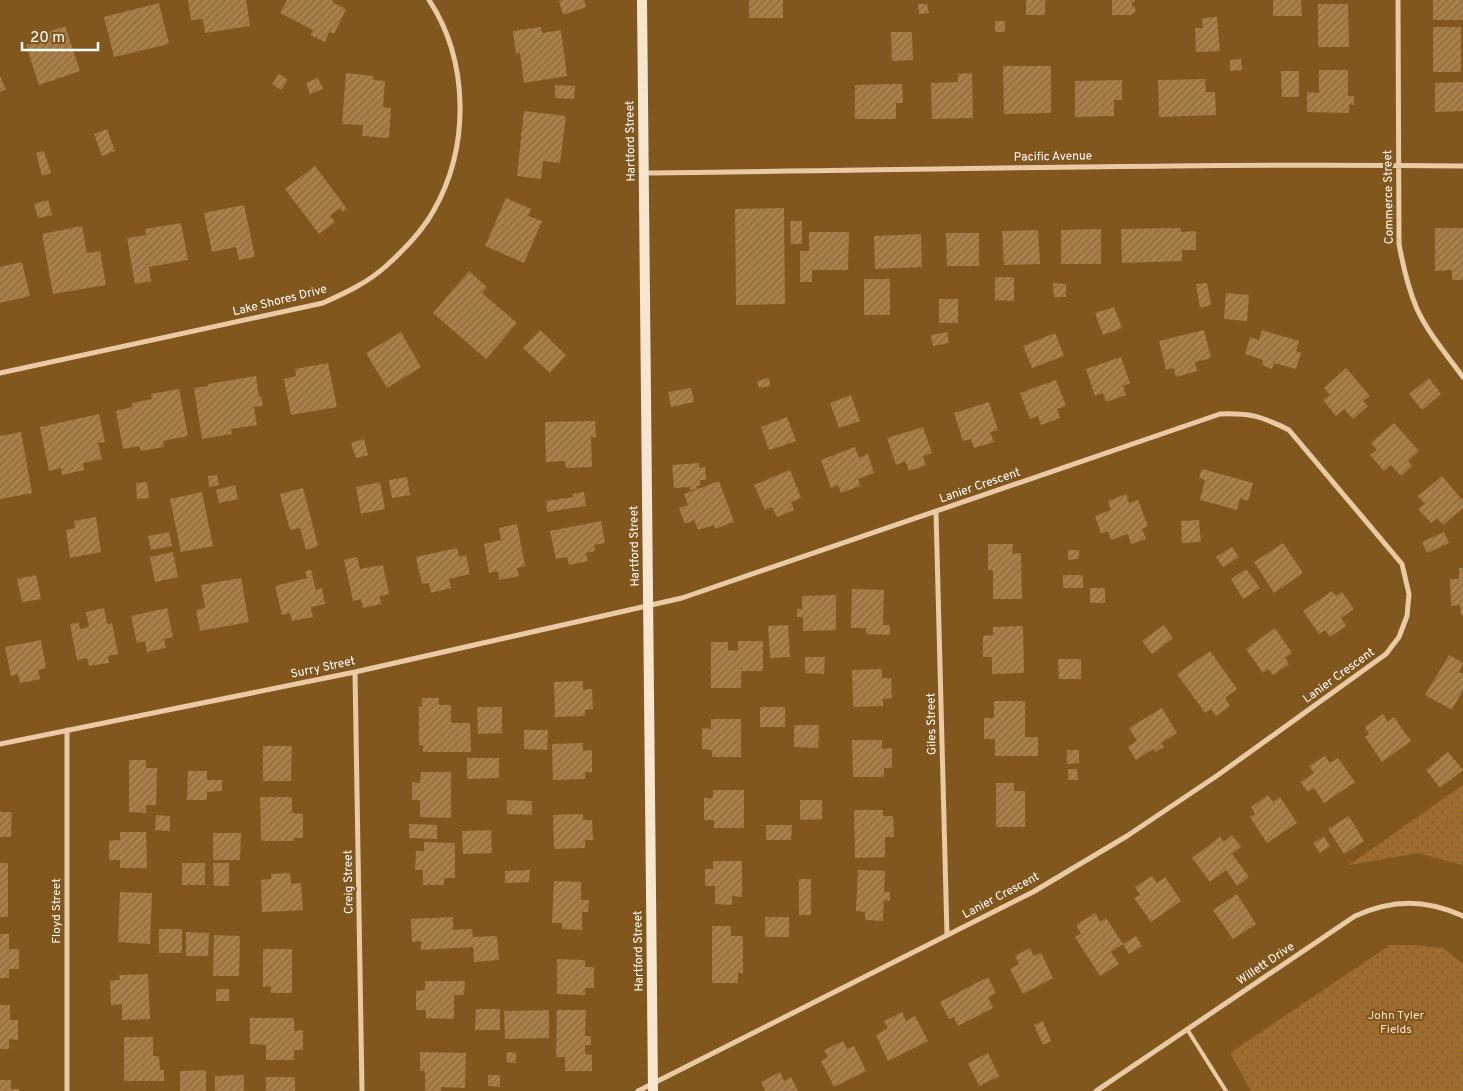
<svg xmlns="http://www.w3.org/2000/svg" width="1463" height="1091" viewBox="0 0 1463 1091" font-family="Overpass,sans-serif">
<defs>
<pattern id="park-dots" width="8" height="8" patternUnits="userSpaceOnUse" patternTransform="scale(1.25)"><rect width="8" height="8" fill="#9e6d2e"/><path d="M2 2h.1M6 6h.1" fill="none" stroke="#755c3d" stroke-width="1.8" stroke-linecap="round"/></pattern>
<pattern id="building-hatch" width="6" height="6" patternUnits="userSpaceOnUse" patternTransform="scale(1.25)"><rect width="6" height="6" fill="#ab7f46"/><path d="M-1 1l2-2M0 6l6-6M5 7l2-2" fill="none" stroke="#856b48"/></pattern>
</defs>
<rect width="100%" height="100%" fill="#81571e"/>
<path fill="url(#park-dots)" d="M1463 785V865L1418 853 1349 865Z
M1390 945H1412L1443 948 1463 964V1091H1251L1230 1053Z"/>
<path fill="url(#building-hatch)" d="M188 0H246L250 26 205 33 203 19 191 20Z
M287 0H333L332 2 346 9 334 34 329 32 325 42 310 35 313 30 280 13Z
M563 0H584L586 7 563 15 559 1Z
M749 0H783V18H749Z
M1026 0H1045V15H1026Z
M1112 0H1135V2H1132V6L1135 7V13H1132V15H1112Z
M1273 0H1301L1302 16H1273Z
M1433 0H1463V20H1433Z
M159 3 169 44 114 57 104 17Z
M918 4H927L929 13 919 14Z
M1318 4H1348L1349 47H1318Z
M1217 17 1220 51 1196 52 1195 28H1203L1202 18Z
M995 21H1005V32H995Z
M65 26 80 71 39 85 26 45 45 39 43 34Z
M541 27 542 33 561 30 567 76 524 83 520 53 516 54 513 31Z
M1433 27H1461V72H1433Z
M891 32H912L913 60 892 61Z
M1241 59 1242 70 1230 71V60Z
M1003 66H1051V113L1004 114Z
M1319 70H1348V96H1354V105L1349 104V113L1307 112V92L1319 93Z
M1281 71H1299V97H1282Z
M346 73 374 76 373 80 385 81 383 107 391 108 389 138 362 136 363 125 342 124Z
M972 73 973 118 932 119 931 83 958 82V74Z
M279 74 288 80 281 90 272 84Z
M0 76 6 89 0 92Z
M318 78 323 89 310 94 306 83Z
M1205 79 1206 92H1215L1216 115 1159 117 1158 80Z
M1122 80V100H1114V116L1075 117V81Z
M1463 82V111L1435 112V83Z
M894 84H902L903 103H896V119H855V85Z
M555 85 575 86 574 99 555 98Z
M524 111 566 116 560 163 543 161 541 179 517 176Z
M107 129 115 151 102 156 94 134Z
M44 151 51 173 42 176 36 153Z
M315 166 347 209 343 212 340 208 330 216 335 222 319 234 285 189Z
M506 198 531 209 528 216 542 221 524 263 485 246Z
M48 200 52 215 38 218 34 204Z
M244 205 255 257 239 260 236 247 212 252 204 213Z
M784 208 785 304 736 305 735 209Z
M790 221H802V244H791Z
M181 223 188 260 149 267 151 281 135 284 127 238 146 235 145 229Z
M82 226 87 253 100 251 106 285 53 294 42 234Z
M1181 228V232L1196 231V250H1182V261L1122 263 1121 229Z
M1435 228H1463V280H1452V270L1435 271Z
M1101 229V264H1061V230Z
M1038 230 1040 264 1004 265 1002 231Z
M809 232H849L848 270H812V282H800V251H809Z
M946 233H979V266H947Z
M921 234 922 267 875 269 874 236Z
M22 262 30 296 0 303V267Z
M469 271 487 287 482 293 517 323 486 359 433 313Z
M995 277H1014V301L995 300Z
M864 279H890V315H864Z
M1053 283 1066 284V297H1054Z
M1207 283 1211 305 1200 308 1196 284Z
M1226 293 1249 295 1247 321 1224 319Z
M939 299H958V323H939Z
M1114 307 1122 328 1103 335 1095 313Z
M540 330 566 355 550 373 523 348Z
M1204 330 1211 358 1195 362 1197 371 1176 377 1174 368 1166 370 1159 341Z
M1262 330 1299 341 1296 351 1301 353 1296 369 1274 363 1272 369 1262 365 1263 360 1245 354 1250 337 1259 340Z
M401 332 421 367 387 388 366 353Z
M947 332 949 343 933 346 931 335Z
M1055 333 1064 356 1032 368 1023 346Z
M1121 357 1130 383 1123 386 1126 395 1106 402 1103 393 1095 396 1086 369Z
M328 363 337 407 291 415 284 379 296 376 295 369Z
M1346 368 1370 396 1363 401 1368 406 1353 419 1344 409 1336 416 1323 400 1330 395 1324 388Z
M256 376 259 397 261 396 263 406 254 407 257 425 231 429 232 434 202 439 194 388 208 386V384Z
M769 378 770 386 759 388 757 381Z
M1429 378 1441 394 1422 410 1409 394Z
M1056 380 1066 406 1057 409 1060 418 1041 425 1038 416 1030 419 1020 393Z
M691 388 694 402 671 407 668 392Z
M179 389 188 436 163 441 164 447 141 451 139 446 123 449 116 411 132 407V403L152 399 151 394Z
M851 395 860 421 839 428 830 403Z
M989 402 998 430 990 432 994 442 974 448 971 439 963 441 954 413Z
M99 414 105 442 98 443 102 459 83 463 84 470 62 475 61 468 49 471 40 427Z
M787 417 796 441 769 450 761 427Z
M595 421 596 437H591L592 467 566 468 565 461 546 462 545 422Z
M1394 423 1419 451 1408 461 1412 466 1401 476 1391 465 1384 471 1370 455 1377 450 1371 443Z
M923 427 932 453 923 456 926 465 909 471 905 461 896 465 887 438Z
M21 432 32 493 0 499V436Z
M364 439 368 455 356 458 351 443Z
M855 447 859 458 868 454 874 473 858 479 860 486 841 493 838 485 831 488 821 460Z
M699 463V468L705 467 706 480H700V486H696L697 489 690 490V487L674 488 672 465Z
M1202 469 1253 483 1248 501 1240 498 1237 510 1200 500 1205 480 1199 478Z
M790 470 801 498 791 502 794 510 777 517 772 507 765 510 754 485Z
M217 475 219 485 209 487 208 476Z
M1442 476 1463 501V508L1443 525 1437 518 1431 523 1418 509 1425 504 1418 496Z
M407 477 410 495 392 498 389 480Z
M719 481 734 522 715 529 714 525 698 530 694 520 685 524 679 508 688 505 684 494Z
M147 482 149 498 137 499 136 483Z
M380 482 385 509 361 514 356 487Z
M235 485 238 499 219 503 216 490Z
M303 488 318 546 306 550 300 528 290 530 280 494Z
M202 492 213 546 181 552 170 499Z
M584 492 586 506 547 512 546 501 573 497V494Z
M1126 494 1129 503 1138 500 1148 526 1142 529 1146 539 1131 544 1128 534 1111 540 1108 531 1101 534 1095 516 1111 510 1108 501Z
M96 517 101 552 70 558 66 530 75 528 74 521Z
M1199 520 1201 542 1182 543 1181 521Z
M601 521 605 543 594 545 595 551 586 553 588 561 569 565 567 557 556 559 550 531Z
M517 524 525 566 517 568 519 576 499 580 498 571 489 573 484 544 501 540 499 528Z
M169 532 172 546 151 550 148 536Z
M1444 532 1449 543 1427 553 1422 542Z
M1283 543 1303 573 1274 593 1254 562Z
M988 544H1013L1012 554 1021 553 1022 599H993V570H988Z
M1232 547 1239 557 1223 567 1216 557Z
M457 548 459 557 466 555 470 574 449 579 451 588 431 593 429 583 422 584 416 557Z
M1068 550H1079V559L1068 560Z
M173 552 178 577 155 582 150 557Z
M357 557 360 569 383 565 389 594 380 596 381 604 363 608 361 599 353 601 344 560Z
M1459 568H1463V615H1461L1460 605 1451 606 1450 579H1459Z
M1246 569 1260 588 1243 599 1231 579Z
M311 570 316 590 322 588 325 604 311 607 313 617 292 621 290 613 282 615 275 586 307 578 305 571Z
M36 575 41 599 22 602 17 579Z
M1063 575H1083V588H1063Z
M241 578 249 622 200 631 196 610 205 608 201 585Z
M1090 588H1105V603H1090Z
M852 589 884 590 883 625H890V635L866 634V628H851Z
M1332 591 1336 596 1342 592 1354 609 1341 618 1346 626 1330 637 1325 630 1319 634 1303 611Z
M836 595V630L803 631V617H797V609H802V596Z
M104 608 107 624 112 623 118 654 108 656 109 663 89 666 87 658 77 660 70 624 79 623 80 629 89 627 86 612Z
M167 608 173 637 164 639 166 648 147 652 145 641 137 643 131 616Z
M788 625 790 657 770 658 768 626Z
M1164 625 1173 638 1152 654 1142 641Z
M1023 626 1024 673 992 674V657H983V636L993 635V627Z
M1275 628 1292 653 1285 658 1289 664 1273 675 1268 669 1263 673 1246 649Z
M41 640 46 668 38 670 40 679 20 683 18 674 11 676 5 647Z
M738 641H763V671H741V688H711V642H728V650L738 651Z
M1210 651 1237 689 1225 698 1230 706 1216 716 1211 709 1205 713 1177 674Z
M1449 655 1463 663 1459 672 1463 674V690L1452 710 1425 695Z
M805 657H825L824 674 805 673Z
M1058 659H1081V679H1059Z
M882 669V678H891L892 698 883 699V706L853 707 852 670Z
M583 681V690L592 689 593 709 585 710V716L555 717 554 682Z
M422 698H439V705H451V723H470L471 752H423V745H419V706L422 707Z
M994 701H1025V737H1038V756H995V739H984V718H994Z
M477 707H502V733L478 734Z
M760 707H785V727H760Z
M1162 708 1177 733 1161 743 1164 747 1155 752 1153 749 1136 760 1128 747 1137 741 1129 728Z
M1383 714 1388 722 1394 717 1411 741 1382 762 1365 737 1369 734 1365 727Z
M711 719H741V757H712V750L702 749V728L711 729Z
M794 725H819L818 748 794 747Z
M524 730H548L547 750 524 749Z
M852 740H882V749L892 748V768H884V777H853Z
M583 743V751L592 750V772H585V779L553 780 552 744Z
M263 746H292L291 781H263Z
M1067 750H1079V763L1067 764Z
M1448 752 1463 770 1440 788 1426 770Z
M1325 756 1330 763 1338 758 1355 782 1324 803 1314 788 1308 792 1300 782 1314 773 1309 766Z
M467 758H499V778L467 779Z
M129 760H146V768H157L156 805H146V813L129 812Z
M1068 769H1077L1078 780H1068Z
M188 771H207V780H222V791L207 792V800H187Z
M421 772H451V818L420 817V800H412V782L420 783Z
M996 783H1014V791H1025V827H996Z
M713 790H744V828H714V820H704V798H713Z
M1268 795 1273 802 1280 797 1297 823 1267 843 1250 817 1255 814 1251 807Z
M260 797H292V813L303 814V838H294V841H261Z
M507 800 532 801V815L507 814Z
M800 800H822V819L800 820Z
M854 810H883V816H893L894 837H885V857L855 858Z
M0 812H12L11 837H0Z
M583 814V820H592L593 840H585V848L554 849 553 815Z
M156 815 170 816V831L155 830Z
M1349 816 1364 841 1344 854 1328 829Z
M409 824 437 825V839L409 838Z
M766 825H792L791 840H766Z
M491 830 492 853 463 854 462 831Z
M120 832H146L147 868H120V860H109V841L120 840Z
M213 833H241L240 860H213Z
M1232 835 1241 847 1232 854 1249 877 1237 886 1226 870 1210 882 1192 858 1220 837 1224 842Z
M1324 837 1330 846 1320 853 1313 843Z
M424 842 455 843V878H444V885H423V870H415L416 851H424Z
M713 861H742V897L732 896V905L715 904V886H705V869H713Z
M0 863H8V917H0Z
M182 863H205V885H182Z
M213 863H229V886H214Z
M530 870 529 882 505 883V871Z
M858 870 885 871 884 892H890V901L884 900 883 921 865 920V912L856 911Z
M290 873 291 884 301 883 303 910 262 912 261 880 271 879V874Z
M1152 876 1157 883 1165 877 1181 901 1151 922 1134 898 1140 895 1135 887Z
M799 879H811V915H799Z
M554 881 581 882V900H589L588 912H582V930L562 929V923H552Z
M120 892 152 893 150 944 118 942Z
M1237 894 1256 924 1233 939 1213 910Z
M1095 913 1100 922 1106 918 1123 944 1136 936 1142 946 1129 954 1123 944 1111 952 1119 964 1100 976 1075 937 1081 934 1076 925Z
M453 917V930L472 929 473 937 497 936 499 960 474 962 473 947 421 950V941L412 942 411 919Z
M765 917H789V937H765Z
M712 926H731V936H743V973H738V983H712Z
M159 929H182V953H159Z
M186 932 209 933 208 956H186Z
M0 934H9V949H19V969H9V978H0Z
M214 935 240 936 239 976H213Z
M1030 948 1034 956 1041 953 1053 978 1023 994 1010 969 1019 964 1015 956Z
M263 949H292V993H271V986L263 987Z
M557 959 585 960V967H594V988H585V995L557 994Z
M148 974 150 1019 122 1020V1004L111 1005 110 981 120 980 119 975Z
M988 977 996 993 988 997 993 1008 958 1026 954 1017 949 1019 940 1002Z
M425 981H465L464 995H454V1019L426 1018V1010H416V991L425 990Z
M216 989H229V1001H216Z
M0 1005H10V1020H18V1040L9 1039V1049H0Z
M476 1009H500V1030H475Z
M549 1010V1038L505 1039 504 1011Z
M557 1010H586L585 1036H591V1045H585V1054L592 1055V1071H565V1057H556Z
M902 1012 906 1021 915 1016 928 1041 888 1061 876 1035 888 1028 884 1021Z
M250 1018H294V1031L303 1030V1050H294V1060H266V1045L250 1044Z
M1043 1021 1051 1041 1043 1045 1034 1025Z
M124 1037H153V1056H159L160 1070H164V1081H124Z
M843 1041 847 1049 854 1046 866 1071 834 1087 821 1061 828 1057 824 1050Z
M420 1052 466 1053 465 1088 441 1087V1091H425V1071H420Z
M507 1052 516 1053V1063L506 1062Z
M988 1053 999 1076 979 1086 968 1063Z
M206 1070V1091H180V1071Z
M780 1072 784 1081 791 1077 798 1091H765L761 1082Z
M244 1075V1091H215V1076Z
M488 1075H500V1087L488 1086Z
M266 1077H295V1091H266Z
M0 1080H11V1089H19V1091H0Z"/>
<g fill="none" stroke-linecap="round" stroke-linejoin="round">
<path stroke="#e9caa4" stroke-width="4" d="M1187 1029 1226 1091"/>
<path stroke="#e9caa4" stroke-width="5" d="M1398 0 1399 244C1403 266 1408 288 1417 309 1428 333 1447 355 1463 377
M644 173C917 170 1190 163 1463 166
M0 373 323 303C345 293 367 283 385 267 404 250 422 232 434 210 470 146 469 61 429 0
M936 512 947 935
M355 672 362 1091
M67 730V1091
M0 744 355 672 682 598 1220 414C1251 413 1261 416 1289 430L1402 564 1409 594 1407 616 1399 637 1386 654 1218 775 1127 836 1033 892 638 1091
M1096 1091 1355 916C1393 899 1425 899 1463 916"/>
<path stroke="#f7e6cf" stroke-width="10" d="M642 0 653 1091"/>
</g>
<g text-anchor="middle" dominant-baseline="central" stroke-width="4.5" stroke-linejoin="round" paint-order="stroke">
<g font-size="12" fill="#fff" stroke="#81571e">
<text transform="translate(631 141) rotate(-91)">Hartford Street</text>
<text transform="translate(1053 157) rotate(-1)">Pacific Avenue</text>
<text transform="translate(1389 197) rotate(-91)">Commerce Street</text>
<text transform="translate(280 301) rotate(-14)">Lake Shores Drive</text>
<text transform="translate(980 486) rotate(-19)">Lanier Crescent</text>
<text transform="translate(635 546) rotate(-91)">Hartford Street</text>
<text transform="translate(323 668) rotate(-12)">Surry Street</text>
<text transform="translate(1339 676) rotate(-36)">Lanier Crescent</text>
<text transform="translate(932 724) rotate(-91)">Giles Street</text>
<text transform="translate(349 882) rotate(-91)">Creig Street</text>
<text transform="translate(1001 896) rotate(-28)">Lanier Crescent</text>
<text transform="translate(57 911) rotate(-90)">Floyd Street</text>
<text transform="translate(639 951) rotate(-91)">Hartford Street</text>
<text transform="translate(1266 964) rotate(-34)">Willett Drive</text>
</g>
<g font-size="12" fill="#f7e2c8" stroke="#81571e">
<text x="1396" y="1016">John Tyler<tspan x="1396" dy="14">Fields</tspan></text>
</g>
</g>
<path d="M22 42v8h76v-8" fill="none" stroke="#ffffff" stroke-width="2.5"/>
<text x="30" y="42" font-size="15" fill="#ffffff" stroke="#81571e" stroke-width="4" paint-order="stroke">20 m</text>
</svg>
